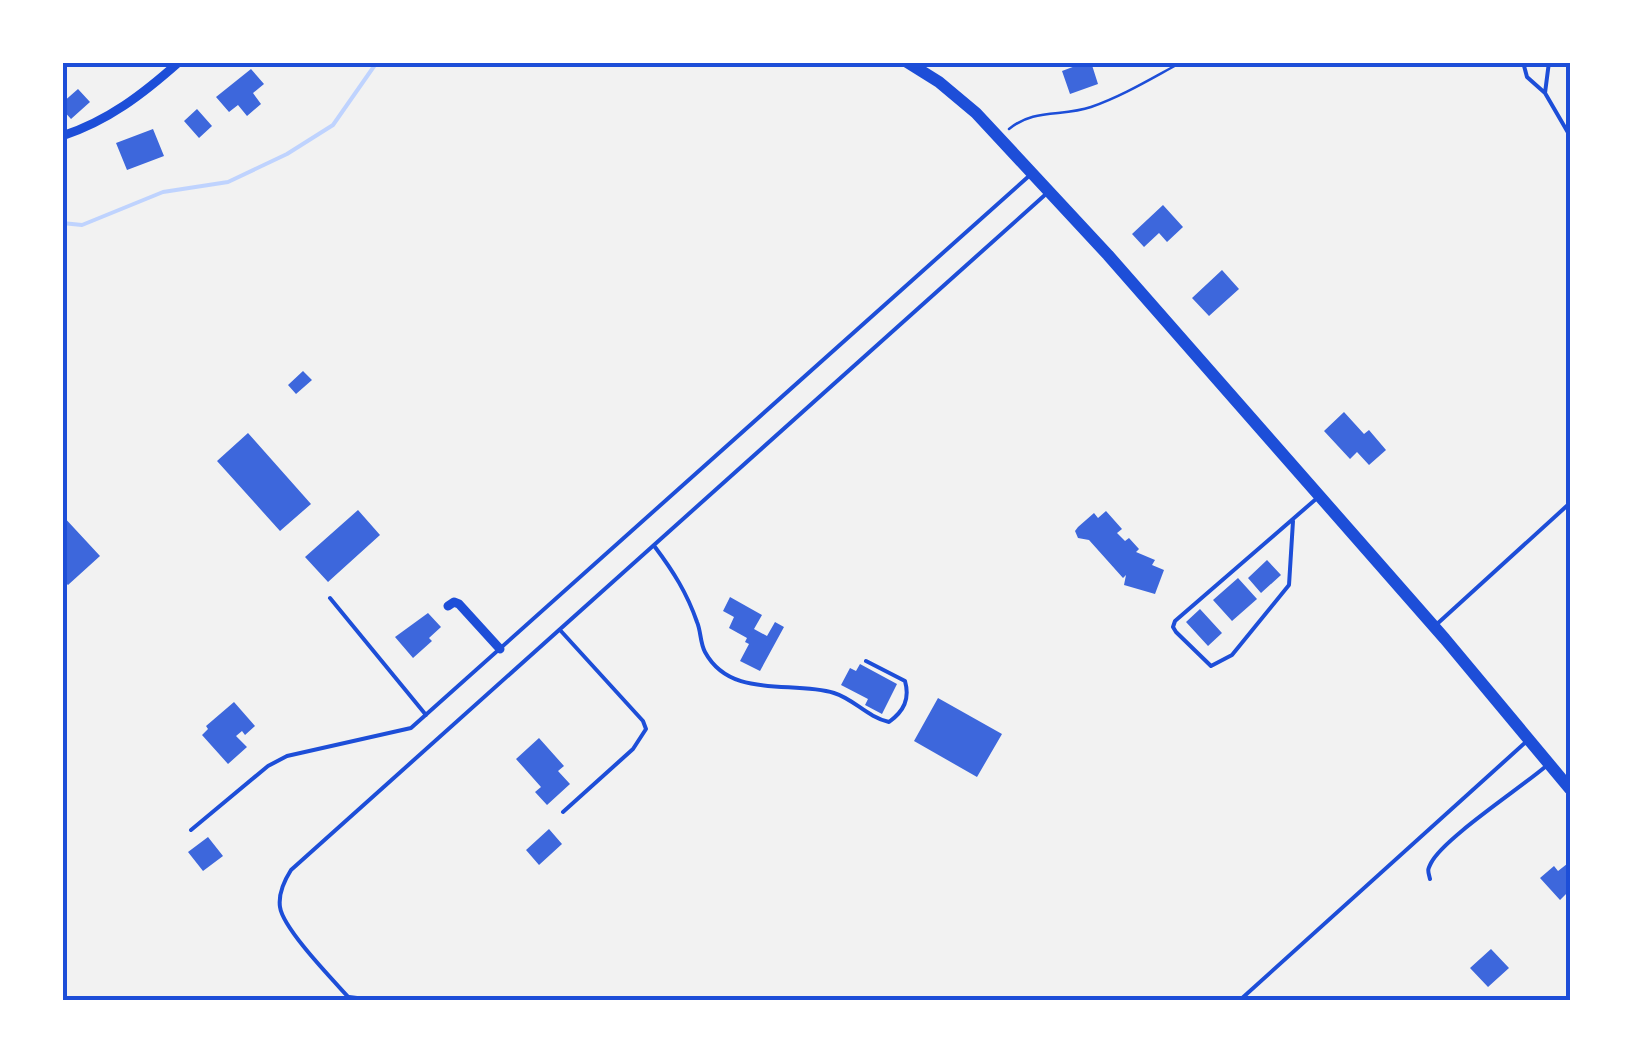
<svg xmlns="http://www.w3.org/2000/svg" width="1633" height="1063" viewBox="0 0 1633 1063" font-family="'IBM Plex Sans',sans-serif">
<rect width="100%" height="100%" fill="#f2f2f2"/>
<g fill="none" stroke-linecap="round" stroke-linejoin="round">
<path stroke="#bfd3fe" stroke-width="4" d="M62 223 82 225 163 192 228 182 287 154 333 125 377 62"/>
</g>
<path fill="#3d67dc" d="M1086 62H1091L1098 84 1070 94 1062 71Z
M251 69 264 84 253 93 261 104 247 116 238 105 229 112 216 97Z
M78 89 90 102 71 119 62 109V103Z
M197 109 212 126 199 138 184 121Z
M153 129 164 156 127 170 116 143Z
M1163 205 1183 227 1167 242 1159 233 1144 247 1132 234Z
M1222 270 1239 289 1209 316 1192 298Z
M303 371 312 380 296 394 288 385Z
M1344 412 1364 434 1369 430 1386 450 1369 465 1357 452 1350 459 1324 431Z
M248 433 311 504 280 531 217 461Z
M358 510 380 535 328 582 305 557Z
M1106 511 1122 529 1117 533 1125 541 1129 538 1139 549 1136 552 1155 560 1152 565 1164 570 1155 594 1124 585 1126 575 1123 578 1089 540 1078 538 1075 531 1078 527 1094 513 1098 518Z
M62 515 100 556 68 585 62 579Z
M1267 560 1281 575 1261 593 1248 578Z
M1238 578 1257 599 1232 621 1213 600Z
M730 597 762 615 754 629 767 636 775 622 784 627 760 671 740 661 749 644 745 642 747 638 729 628 734 617 723 611Z
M1200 609 1222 633 1208 646 1186 622Z
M428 613 441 627 429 638 432 641 413 658 395 637Z
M860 664 897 684 882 714 865 705 868 699 841 685 850 668 856 671Z
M938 698 1002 734 977 777 914 741Z
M234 702 255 726 245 735 242 731 236 736 247 747 228 764 202 735 208 729 206 726Z
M539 738 564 766 558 771 570 784 547 805 535 792 541 787 516 759Z
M549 829 562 844 539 865 526 850Z
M208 837 223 856 203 871 188 852Z
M1567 864 1570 868V890L1560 900 1540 878 1554 866 1558 871Z
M1491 949 1509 968 1488 987 1470 968Z"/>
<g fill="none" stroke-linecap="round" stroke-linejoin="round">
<path stroke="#1d4ed8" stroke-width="2.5" d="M1009 129C1034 108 1062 117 1091 107 1123 96 1152 78 1182 62"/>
<path stroke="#1d4ed8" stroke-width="4" d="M1523 62 1527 77 1545 93
M1549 62 1545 93 1570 136
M1293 521 1289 585 1232 655 1211 666 1176 632 1173 627 1175 621 1316 499
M655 547C673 571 687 593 697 622 701 631 700 643 705 652 731 700 792 680 834 693 854 699 867 717 889 722 904 711 910 699 905 681L866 661
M330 598 426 715
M1437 624 1570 503
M560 630 643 721 646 729 633 749 563 812
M191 830 268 766 287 756 411 728 1029 176
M1430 879C1428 870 1427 871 1431 863 1443 839 1519 789 1545 767
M349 997 373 1000
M351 1000C334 981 283 929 280 907 278 893 284 881 291 870L1046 194
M1240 1000 1527 741"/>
<path stroke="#1d4ed8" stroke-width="9" d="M62 136C108 121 143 94 179 62
M448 606 454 602 459 604 500 649"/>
<path stroke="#1d4ed8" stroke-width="12" d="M907 62 939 82 976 113 1108 255 1445 639 1570 789"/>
</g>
<rect width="1633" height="1063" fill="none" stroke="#ffffff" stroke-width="130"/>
<rect x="65" y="65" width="1503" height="933" fill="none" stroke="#1d4ed8" stroke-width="4"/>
</svg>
